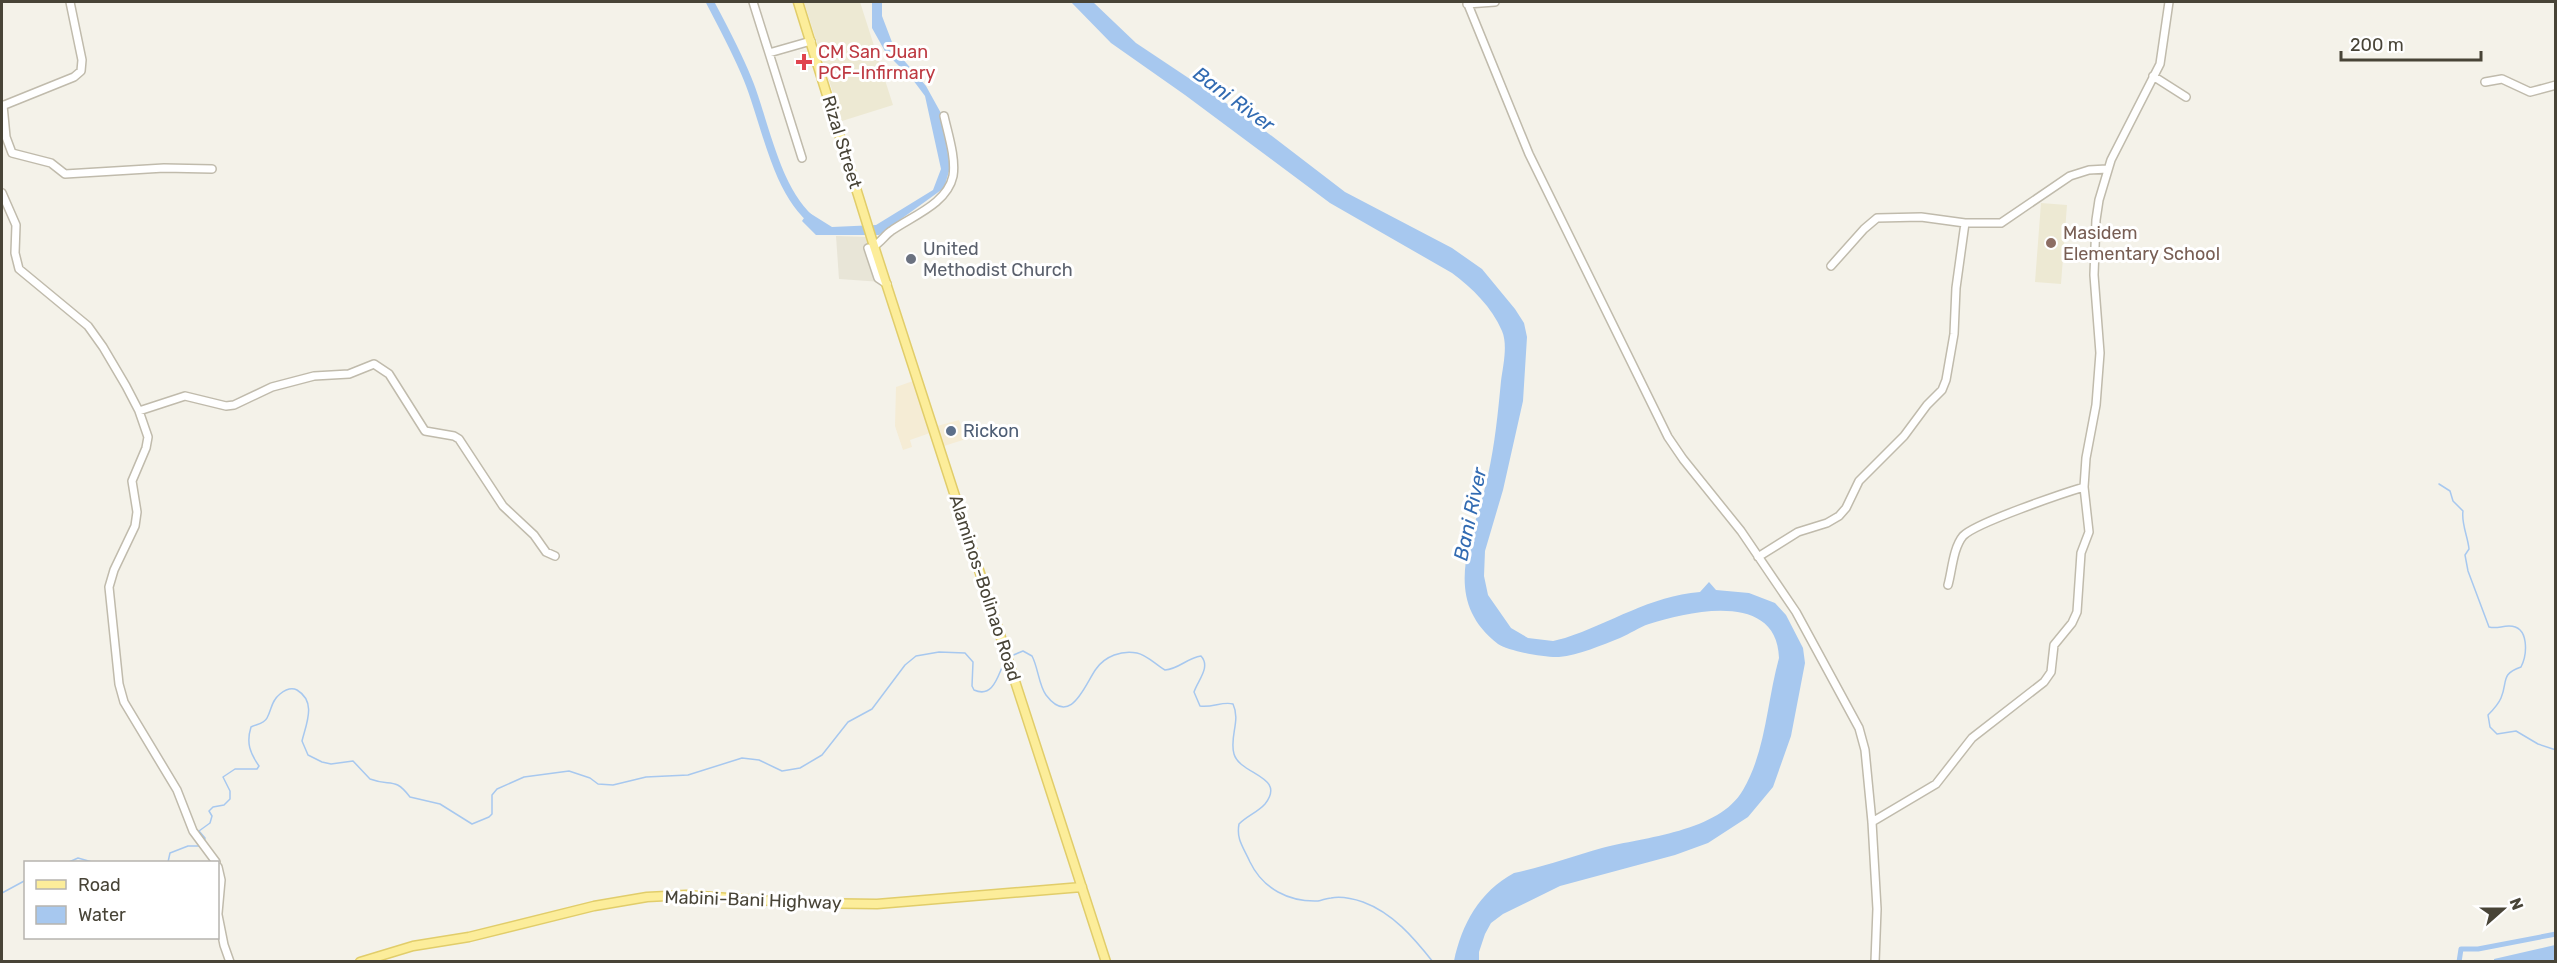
<svg xmlns="http://www.w3.org/2000/svg" width="2557" height="963" viewBox="0 0 2557 963" font-family="Rubik,sans-serif">
<rect width="100%" height="100%" fill="#f4f2e9"/>
<path fill="#e8e5d7" d="M836 236 867 237 882 282 839 279Z"/>
<path fill="#f5ecd5" d="M913 381 930 433 910 440 912 447 903 450 895 426 896 387Z
M959 420 966 439 944 446 937 426Z"/>
<path fill="#ede9d3" d="M804 2H860L893 105 842 121Z
M2041 203 2067 205 2061 284 2035 282Z"/>
<path fill="#a7c8ef" d="M872 2H882V16L895 50 926 86 942 115 950 168 944 188 879 235H816L802 221 808 212 832 227 876 225 933 190 941 169 925 96 913 80 886 53 872 28Z
M1071 2H1093L1136 43 1247 117 1345 192 1452 248 1482 269 1515 309 1524 323 1527 337 1523 401 1503 490 1485 551 1484 576 1488 595 1511 628 1528 638 1553 641 1565 638C1611 623 1650 596 1700 592L1709 582 1716 590 1749 593 1775 603 1786 615 1803 648 1805 663 1791 736 1773 787 1748 817 1708 843 1675 855 1560 886 1503 914 1491 923 1485 934 1479 952V961H1454C1462 924 1479 892 1514 873 1544 867 1573 856 1602 848 1644 837 1719 832 1743 790 1766 751 1767 701 1779 658 1777 591 1690 611 1649 624 1639 627 1630 634 1620 638 1602 645 1579 655 1559 657 1546 658 1508 651 1498 644 1437 597 1476 533 1488 475 1495 444 1498 412 1501 381 1503 366 1508 345 1502 331 1492 307 1472 288 1452 273L1330 203 1185 95 1111 43Z
M2555 945V961H2494V959Z"/>
<g fill="none" stroke-linecap="round" stroke-linejoin="round">
<path stroke="#a7c8ef" stroke-width="1.5" d="M2439 484 2450 491 2453 501 2463 511C2461 523 2468 537 2469 549L2465 555 2468 571 2489 627C2497 629 2501 626 2509 626 2530 626 2527 655 2521 667 2500 674 2508 682 2501 698 2498 705 2493 710 2488 715L2490 727 2497 734 2516 731 2538 744 2556 750
M1011 656 1023 651 1032 656C1038 667 1039 686 1046 695 1071 728 1085 684 1096 669 1105 656 1122 650 1137 653 1147 655 1156 665 1165 670 1179 669 1187 658 1201 656 1211 667 1198 680 1194 692L1200 706C1212 708 1223 701 1233 704 1241 721 1229 737 1234 754 1240 775 1287 776 1265 804 1258 812 1247 816 1239 824 1236 840 1244 848 1250 862 1263 889 1289 902 1318 901 1323 900 1327 898 1331 898 1341 896 1354 899 1363 902 1393 913 1414 938 1433 962
M204 844 205 838 199 831 210 823 212 816 209 811 213 807 224 805 230 799V791L223 777 235 769H257L259 766C250 753 246 743 251 727 257 724 264 724 267 718 272 709 271 701 280 694 285 690 291 687 297 690 317 702 306 724 302 741L308 755 322 762 331 764 353 761 370 779C391 787 394 776 410 797L440 804 472 824 489 817 492 814V795L497 789 524 777 569 771 590 778 598 784 613 785 646 777 688 775 742 758 759 760 782 771 800 768 822 755 848 722 872 709 905 665 916 656 939 652 965 653 973 662 972 686 974 690C994 699 998 674 1005 661
M69 862 78 858 92 862
M168 862 170 853 188 846H200
M2 893 26 880"/>
<path stroke="#a7c8ef" stroke-width="5" d="M2459 962 2461 949H2478L2556 934"/>
<path stroke="#a7c8ef" stroke-width="8" d="M710 2C724 29 739 56 750 85 766 127 777 193 814 222"/>
<g stroke="#c0bbac" stroke-width="10">
<path id="minor" d="M753 2 802 158
M1467 2 1529 154 1668 437 1683 459 1741 531 1796 612 1859 728 1865 750 1872 822 1877 909 1875 962
M1467 4 1495 2
M769 53 811 41
M2153 76 2186 97
M2485 82 2502 79 2530 92 2556 85
M3 105 6 137 12 153 51 163 65 174 164 168 212 169
M2 106 74 77 81 71 82 60 70 2
M2 193 16 225 15 253 19 269 88 326 103 347 126 386 139 411 148 437 146 448 132 481 137 512 135 526 114 570 109 587 119 684 124 702 177 790 193 831 216 862
M874 246C881 242 885 235 891 231 912 216 947 204 953 176 956 158 948 134 944 116
M868 248 878 278 887 284
M1831 266 1864 229 1877 218 1921 217 1965 223H2001L2070 176 2089 170 2107 169
M139 411 185 396 226 406 234 405 272 387 314 376 349 374 374 364 389 374 425 431 454 436 459 439 503 506 534 535 546 552 555 556
M1758 557 1798 532 1827 523 1839 516 1846 508 1859 481 1904 436 1927 405 1942 390 1946 380 1954 334 1956 288 1965 223
M1948 585C1952 571 1953 548 1963 536 1975 523 2064 493 2084 487
M1872 822 1936 784 1972 738 2044 682 2051 672 2054 645 2072 623 2077 612 2081 553 2089 532 2084 487 2086 458 2096 405 2100 353 2094 275 2096 220 2099 200 2111 160 2160 64 2169 2
M218 867 221 880 218 913
M218 915 224 945 230 962"/>
</g>
<g stroke="#e1cd6a" stroke-width="11">
<path id="major" d="M798 2 873 243 1106 962
M360 962 413 946 469 937 594 906 647 897 686 895 801 903 877 904 1082 887"/>
</g>
<use href="#minor" stroke="#fff" stroke-width="7"/>
<use href="#major" stroke="#fced9a" stroke-width="8"/>
</g>
<path fill="#e0444e" stroke="#fff" stroke-width="2" d="M801 53h6v6h6v6h-6v6h-6v-6h-6v-6h6z"/>
<circle fill="#8d6e63" stroke="#fff" stroke-width="2" cx="2051" cy="243" r="6"/>
<circle fill="#6b7280" stroke="#fff" stroke-width="2" cx="911" cy="259" r="6"/>
<circle fill="#5c6f8a" stroke="#fff" stroke-width="2" cx="951" cy="431" r="6"/>
<g text-anchor="middle" dominant-baseline="central" stroke-width="6" stroke-linejoin="round" paint-order="stroke">
<g font-size="18" fill="#be3a42" stroke="#fff" text-anchor="start">
<text x="818" y="52">CM San Juan<tspan x="818" dy="21">PCF-Infirmary</tspan></text>
</g>
<g font-size="18" fill="#484437" stroke="#fff">
<text transform="translate(842 142) rotate(73)">Rizal Street</text>
<text transform="translate(985 588) rotate(72)">Alaminos-Bolinao Road</text>
<text transform="translate(753 900) rotate(2)">Mabini-Bani Highway</text>
</g>
<g font-size="18" fill="#785e54" stroke="#fff" text-anchor="start">
<text x="2063" y="233">Masidem<tspan x="2063" dy="21">Elementary School</tspan></text>
</g>
<g font-size="18" fill="#5b616d" stroke="#fff" text-anchor="start">
<text x="923" y="249">United<tspan x="923" dy="21">Methodist Church</tspan></text>
</g>
<g font-size="18" fill="#4e5e75" stroke="#fff" text-anchor="start">
<text x="963" y="431">Rickon</text>
</g>
<g font-size="20" font-style="italic" fill="#326bb2" stroke="#fff">
<text transform="translate(1234 99) rotate(36)">Bani River</text>
<text transform="translate(1470 514) rotate(-78)">Bani River</text>
</g>
</g>
<rect width="2557" height="963" fill="none" stroke="#484437" stroke-width="6"/>
<rect x="24" y="861" width="195" height="78" fill="#ffffff" stroke="#b6b4af" stroke-width="1.5"/>
<rect x="36" y="880" width="30" height="9" fill="#fced9a" stroke="#b6b4af" stroke-width="1.5"/>
<text x="78" y="891" font-size="18" fill="#484437">Road</text>
<rect x="36" y="906" width="30" height="18" fill="#a7c8ef" stroke="#b6b4af" stroke-width="1.5"/>
<text x="78" y="921" font-size="18" fill="#484437">Water</text>
<g transform="translate(2503 909) rotate(69)" stroke="#ffffff" stroke-width="4.5" paint-order="stroke">
<path d="M0-4.5L10 22L0 15L-10 22Z" fill="#484437"/>
<text y="-9" font-size="16" font-weight="bold" text-anchor="middle" fill="#484437">N</text>
</g>
<path d="M2341 51v9h140v-9" fill="none" stroke="#484437" stroke-width="3"/>
<text x="2350" y="51" font-size="18" fill="#484437" stroke="#ffffff" stroke-width="4.5" paint-order="stroke">200 m</text>
</svg>
